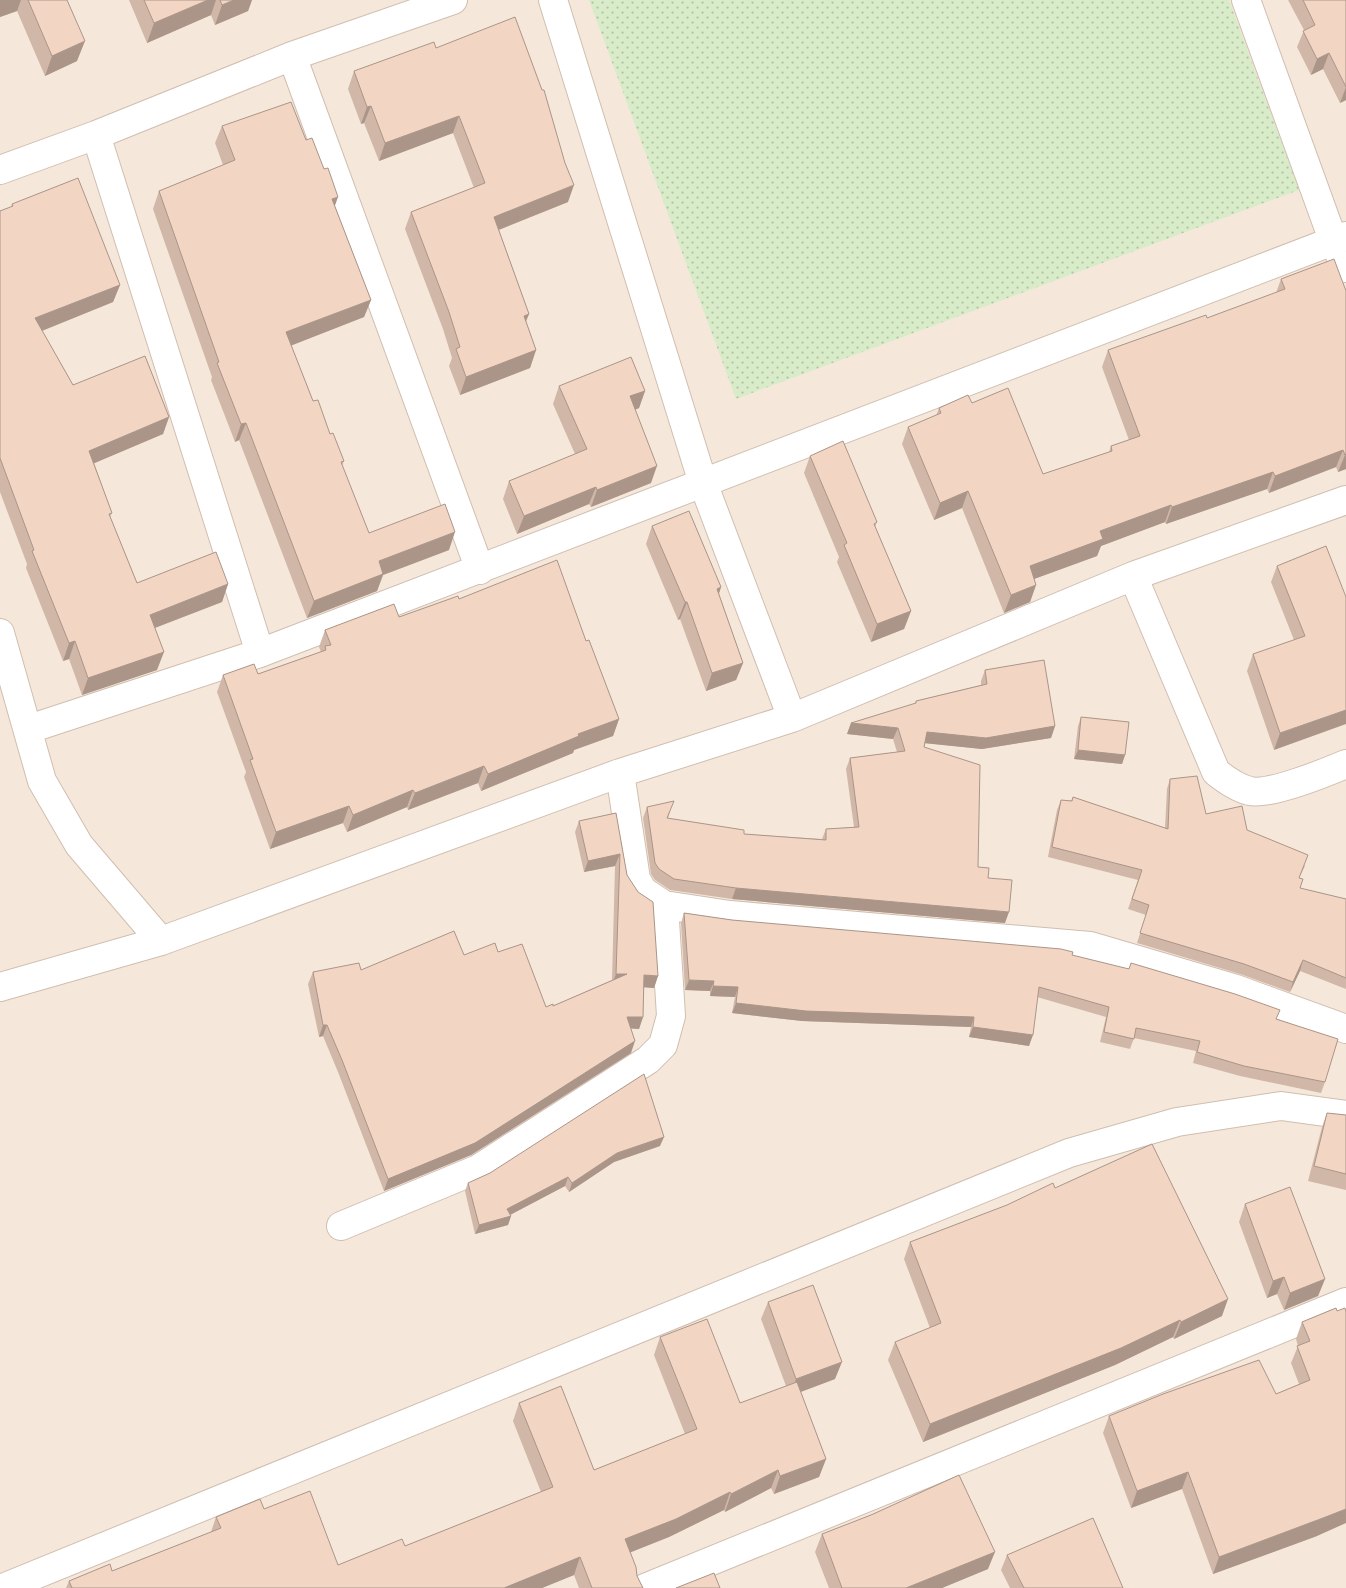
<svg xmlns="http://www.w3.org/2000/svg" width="1346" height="1588" viewBox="0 0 1346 1588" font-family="'Archivo Narrow',sans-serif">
<defs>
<pattern id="park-dots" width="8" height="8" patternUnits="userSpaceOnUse" patternTransform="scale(1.25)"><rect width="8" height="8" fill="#d8ecc9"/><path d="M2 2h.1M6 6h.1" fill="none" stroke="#b4c2a5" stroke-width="1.8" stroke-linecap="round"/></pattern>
</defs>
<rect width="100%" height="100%" fill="#fdf6ec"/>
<path fill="#f5e8da" d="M0 0H1346V1588H0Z"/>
<path fill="url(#park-dots)" d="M589 0H1229L1299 190 736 399Z"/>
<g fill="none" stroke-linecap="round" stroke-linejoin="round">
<g stroke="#d1beb0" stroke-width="30">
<path id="minor" d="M553 0 703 483 792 718
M1246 0 1333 240 1346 268
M292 56 480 570
M96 135 260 653
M0 170 96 135 292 56 453 0
M1133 576 1216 772C1226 780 1237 788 1250 791 1268 796 1327 772 1346 764
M0 633 42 781 79 845 161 941
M29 729 260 653 1346 236
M620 773 636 879 643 891 664 905 730 915 1090 946 1236 989 1346 1029
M0 987 161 941 620 773 792 718 1133 576 1346 500
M341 1226 478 1169 648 1060 663 1045 671 1016 664 905
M3 1588 1069 1153 1177 1122 1281 1106 1346 1115
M645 1588 1346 1302"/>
</g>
<use href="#minor" stroke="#fff" stroke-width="28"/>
</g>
<path fill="#d1b7a8" d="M0 0H67L77 61 45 76 17 11 0 17Z
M129 0H252L248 11 215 25 211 15 147 43Z
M1288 0H1346V100L1340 103 1323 69 1311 75 1297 47 1304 30Z
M436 48 568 202 499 230 529 314 526 321 536 350 530 368 460 395 449 366 452 358 443 329 405 229 411 212 474 188 453 133 379 161 364 123 361 124 348 89 354 71Z
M222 126 306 140 335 206 371 300 364 317 291 345 313 401 344 461 342 466 369 533 449 550 383 575 377 591 307 618 239 440 235 442 211 380 212 377 153 209 159 191 223 165 215 143Z
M12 204 120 285 113 302 42 331 73 385 169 417 163 434 94 463 112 513 110 517 137 583 228 584 222 602 155 628 157 670 82 695 69 659 63 661 26 568 27 564 0 492V211L11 207Z
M1281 279 1346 291V469L1338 472 1336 467 1269 493 1267 489 1166 524 1165 522 1101 546 1097 556 1034 579 1036 585 1030 602 1004 613 962 508 934 520 902 444 908 427 936 416 939 408 972 403 1043 474 1109 452 1111 446 1129 440 1102 367 1108 350 1207 318 1276 293Z
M559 386 645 391 639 408 635 410 651 483 591 507 589 504 517 534 503 499 509 481 575 454 553 404Z
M810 456 877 522 875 527 911 611 904 629 871 642 837 562 839 557 804 473Z
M652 526 721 587 719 594 743 663 736 680 706 691 680 619 678 620 646 544Z
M1277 566 1346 597 1274 750 1247 671 1253 654 1294 640 1271 582Z
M459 599 586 641 619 719 613 736 574 750 573 753 481 791 478 783 408 810 407 807 347 832 343 823 270 849 244 777 246 772 217 692 223 675 258 674 321 652 319 647 325 630 399 617Z
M985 670 1055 726 1051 738 982 749 925 743 924 747 978 867 988 878 1005 923 732 899 670 890 655 880 651 874 643 818 647 807 670 812 668 818 744 834 822 839 826 829 854 827 846 769 850 758 897 752 893 739 847 734 851 723 915 704 916 701 981 685V681Z
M1081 717 1125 755 1122 764 1074 759 1078 726Z
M1170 779 1206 814 1247 830 1305 866 1299 878 1300 888 1346 899V989L1300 971 1290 992 1240 974 1137 943 1146 915 1128 909 1138 880 1048 857 1057 810 1061 800 1071 801 1073 797 1165 828 1167 789Z
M616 813 627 875 658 976 654 988 644 987 643 1017 639 1029 631 1028V1053L471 1155 384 1191 338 1072 323 1036 319 1037 308 984 313 972 361 970 464 955 498 952 546 1007 553 1006 612 980 615 866 584 872 575 832 579 821Z
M684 913 732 920 1072 955 1277 1020 1325 1082 1321 1093 1240 1076 1193 1063 1196 1051 1134 1038 1130 1049 1100 1042 1106 1017 1037 997 1029 1046 969 1037 971 1027 802 1021 732 1013 735 997 710 996V991L685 990 681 923Z
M1327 1113 1346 1115V1190L1308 1181 1322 1127Z
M660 1146 614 1162 569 1192 565 1186 510 1215 511 1216 508 1225 475 1234 465 1191 468 1183Z
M1055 1188 1222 1316 1174 1339 1173 1337 1115 1365 923 1442 888 1360 895 1342 930 1328 904 1259 910 1242Z
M1245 1204 1325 1279 1318 1296 1284 1310 1277 1294 1267 1298 1239 1222Z
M768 1302 835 1379 800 1392 826 1459 819 1477 774 1494 771 1488 725 1512 724 1510 669 1537 630 1552 637 1576 643 1588H579L574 1575 542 1588H66L69 1581 112 1571 211 1532 216 1517 264 1509 338 1565 405 1546 541 1492 513 1421 519 1403 594 1470 685 1434 654 1355 660 1337 740 1403 786 1386 761 1319Z
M1336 1308 1317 1536 1213 1574 1182 1489 1131 1508 1103 1433 1109 1416 1276 1394 1299 1384 1291 1363 1298 1346 1296 1339 1302 1322Z
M822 1534 988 1569 942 1588H829L815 1552Z
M1007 1555 1123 1588H1010L1001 1570Z"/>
<path fill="#aa9588" d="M0 0H21L17 11 0 17Z
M208 0H216L211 15 147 43 154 23Z
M234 0H252L248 11 215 25 222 5Z
M85 41 77 61 45 76 52 56Z
M1329 53 1323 69 1311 75 1317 59Z
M1346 87V100L1340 103Z
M371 106 364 123 361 124 367 107Z
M459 116 453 133 379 161 385 143Z
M574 185 568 202 488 234 494 217Z
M338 197 332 214V199Z
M120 285 113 302 29 336 35 318Z
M371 300 364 317 280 350 286 332Z
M529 314 522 331 524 316Z
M536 350 530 368 460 395 466 377Z
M645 391 639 408 624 414 630 396Z
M169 417 163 434 83 468 89 451Z
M246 423 239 440 235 442 241 424Z
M1343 450 1336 467 1269 493 1275 476Z
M1346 454V469L1338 472 1345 455Z
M657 466 651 483 591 507 597 490Z
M1273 472 1267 489 1166 524 1172 507Z
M596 487 589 504 517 534 524 516Z
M968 491 962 508 934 520 940 503Z
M1171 505 1165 522 1101 546 1097 556 1023 583 1030 566 1100 531Z
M455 532 449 550 383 575 377 591 307 618 314 601 379 561Z
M228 584 222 602 144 632 150 615Z
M1036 585 1030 602 1004 613 1011 595Z
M721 587 715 605 717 589Z
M685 602H687L680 619 678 620Z
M911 611 904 629 871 642 877 624Z
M75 641 69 659 63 661 69 643Z
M164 652 157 670 82 695 88 678Z
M743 663 736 680 706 691 712 673Z
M1346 710V724L1274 750 1280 733Z
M619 719 613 736 574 750 573 753 481 791 488 774 578 734Z
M851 723 898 728 893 739 847 734Z
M1055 726 1051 738 982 749 923 743 927 732Z
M1078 750 1125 755 1122 764 1074 759Z
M484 766 478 783 408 810 415 793Z
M413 790 407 807 347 832 353 815Z
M349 806 343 823 270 849 276 832Z
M620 854 615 866 584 872 588 861Z
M736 888 1009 912 1005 923 732 899Z
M1303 960 1300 971 1290 992 1293 982Z
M616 974H627L612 985Z
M644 975 658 976 654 988 640 987Z
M689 980 714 981 710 991 685 990Z
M713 986 738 987 735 997 710 996Z
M736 1003 974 1017 971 1027 802 1021 732 1013Z
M627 1017H643L639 1029 623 1028Z
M323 1025H327L323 1036 319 1037Z
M973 1027 1033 1035 1029 1046 969 1037Z
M635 1041 631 1053 471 1155 384 1191 388 1179Z
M664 1137 660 1146 614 1162 569 1192 572 1183 617 1153Z
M568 1177 565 1186 504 1218 507 1209Z
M511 1216 508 1225 475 1234 479 1225Z
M1284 1277 1277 1294 1267 1298 1273 1281Z
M1325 1279 1318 1296 1284 1310 1290 1293Z
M1228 1299 1222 1316 1174 1339 1181 1322Z
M1180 1320 1173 1337 1115 1365 923 1442 930 1424Z
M842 1362 835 1379 790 1396 796 1379Z
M826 1459 819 1477 774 1494 780 1476Z
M778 1470 771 1488 725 1512 731 1494Z
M1188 1472 1182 1489 1131 1508 1137 1491Z
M730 1492 724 1510 669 1537 619 1557 625 1539Z
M1346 1509V1523L1317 1536 1213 1574 1219 1557Z
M995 1552 988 1569 942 1588H906Z
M580 1557 574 1575 542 1588H504Z"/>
<path fill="#f3d5c3" stroke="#aa9588" d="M28 0H67L85 41 52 56Z
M144 0H208L154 23Z
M220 0H234L222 5Z
M1303 0H1346V87L1329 53 1317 59 1303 31 1315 25Z
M515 17 542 90H544L565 163 574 185 494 217 529 314 524 316 536 350 466 377 456 349 460 347 449 312 411 212 485 183 459 116 385 143 371 106 367 107 354 71 434 42 436 48Z
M291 102 306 140 312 138 324 169 328 168 338 197 332 199 371 300 286 332 313 401 318 400 330 434 333 433 344 461 341 462 369 533 445 504 455 532 379 561 383 574 314 601 246 423 241 424 217 363 219 362 159 191 235 160 222 126Z
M78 178 120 285 35 318 73 385 145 356 169 417 89 451 112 513 109 514 137 583 216 552 228 584 150 615 164 652 88 678 75 641 69 643 32 551 34 550 0 458V211L13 206 12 204Z
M1334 259 1346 291V454L1345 455 1343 450 1275 476 1273 472 1172 507 1171 505 1100 531 1103 539 1030 566 1036 585 1011 595 968 491 940 503 908 427 941 413 939 408 968 395 972 403 1008 388 1043 474 1112 451 1111 446 1140 436 1108 350 1206 315 1207 318 1285 289 1281 279Z
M631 357 645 391 630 396 657 466 597 490 596 487 524 516 509 481 587 449 559 386Z
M843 441 877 522 874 524 911 611 877 624 844 545 847 543 810 456Z
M689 511 721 587 717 589 743 663 712 673 687 602H685L652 526Z
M1326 546 1346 597V710L1280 733 1253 654 1305 636 1277 566Z
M557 560 586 641 589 640 619 719 578 734 579 736 488 774 484 766 415 793 413 790 353 815 349 806 276 832 250 760 253 759 223 675 254 664 258 674 326 650 325 646 331 645 325 630 394 604 399 617 458 596 459 599Z
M1044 660 1055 726 986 738 927 732 924 747 980 765 978 867 989 868 988 878 1012 880 1009 912 736 888 674 879 659 869 655 863 647 807 674 801 667 818 744 830V834L826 840V829L859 827 850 758 905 751 898 728 851 723 916 703V701L987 684 985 670Z
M1081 717 1129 722 1125 755 1078 750Z
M1197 776 1206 814 1242 806 1247 830 1308 855 1299 878 1303 879 1300 888 1346 899V978L1303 960 1293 982 1244 964 1140 933 1149 905 1132 899 1142 870 1052 847 1061 800 1072 801 1073 797 1168 829 1170 779Z
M616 813 627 875 638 892 653 902 658 976 644 975 643 1017H627L635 1041 475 1143 388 1179 342 1060 327 1025H323L313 972 359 963 361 970 454 931 464 955 495 943 498 952 522 944 546 1007 553 1004V1006L627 974H616L620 854 588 861 579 821Z
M684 913 732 920 1061 949 1073 952 1072 955 1129 969 1131 963 1235 994 1280 1010 1276 1019 1338 1039 1325 1082 1244 1066 1197 1052 1200 1041 1136 1028 1134 1039 1104 1032 1109 1007 1039 987 1033 1035 973 1027 974 1017 806 1011 736 1003 738 987 713 986 714 981 689 980Z
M644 1074 664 1137 617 1153 572 1183 568 1177 507 1209 511 1216 479 1225 468 1183 490 1173Z
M1327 1113 1346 1115V1174L1314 1166Z
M1152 1144 1228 1299 1181 1322 1180 1320 1121 1348 930 1424 895 1342 941 1323 910 1242 1007 1205 1053 1183 1055 1188Z
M1290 1187 1325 1279 1290 1293 1284 1277 1273 1281 1245 1204Z
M813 1285 842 1362 796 1379 768 1302Z
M1336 1308 1337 1311 1345 1308 1346 1312V1509L1323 1518 1219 1557 1188 1472 1137 1491 1109 1416 1163 1394 1259 1360 1276 1394 1310 1380 1297 1346 1310 1341 1302 1322Z
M707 1319 740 1403 797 1382 826 1459 780 1476 778 1470 731 1494 730 1492 676 1519 625 1539 636 1567 637 1576 643 1588H592L580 1557 504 1588H72L69 1581 110 1564 112 1571 221 1528 216 1517 260 1499 264 1509 310 1491 338 1565 402 1539 405 1546 553 1487 519 1403 561 1386 594 1470 697 1429 660 1337Z
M959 1475 995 1552 906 1588H842L822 1534 871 1515Z
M1093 1518 1123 1588H1024L1007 1555Z
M714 1573 720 1588H676Z"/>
</svg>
